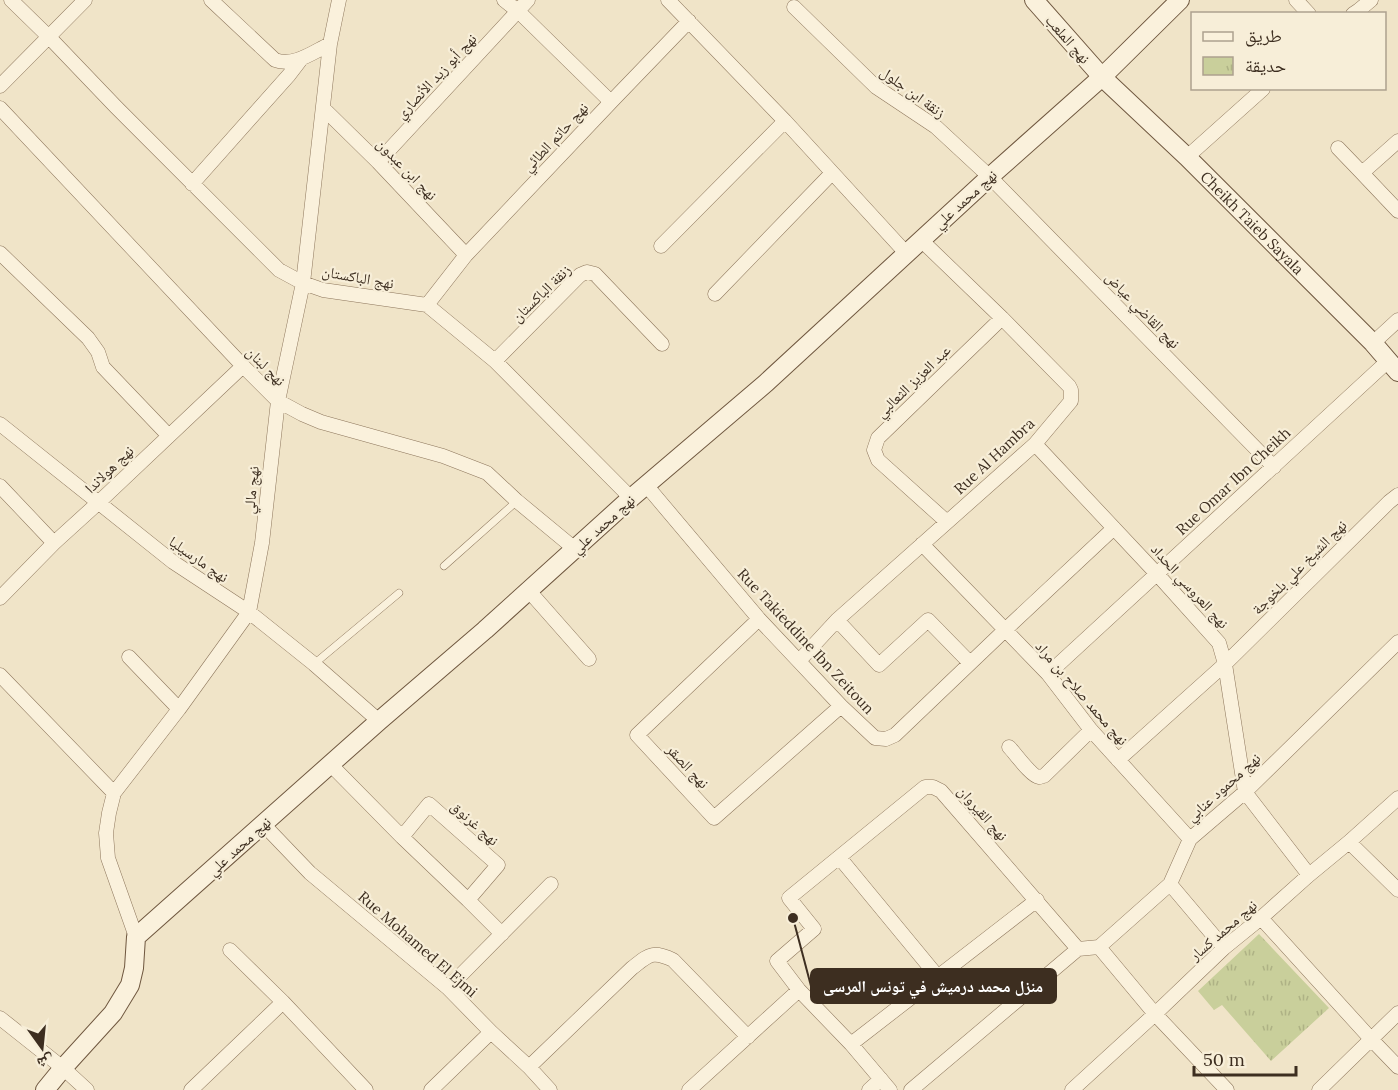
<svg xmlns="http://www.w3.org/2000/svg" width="1398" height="1090" viewBox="0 0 1398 1090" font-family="Lora,'Noto Naskh Arabic',serif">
<defs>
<pattern id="park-tufts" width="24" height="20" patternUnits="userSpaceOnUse" patternTransform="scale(1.5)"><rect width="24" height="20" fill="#c9cf9b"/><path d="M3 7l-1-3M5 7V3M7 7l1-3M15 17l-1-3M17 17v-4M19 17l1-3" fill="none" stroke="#aeb285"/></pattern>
</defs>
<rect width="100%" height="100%" fill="#f0e4c8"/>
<path fill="url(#park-tufts)" d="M1259 934 1329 1008 1271 1061 1222 1005 1214 1010 1198 991Z"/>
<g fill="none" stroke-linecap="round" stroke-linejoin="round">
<g stroke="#8d765c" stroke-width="8">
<path id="lane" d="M444 566 517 501
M314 664 399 593"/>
</g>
<g stroke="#8d765c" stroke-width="15">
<path id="street" d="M11 0 49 37 116 107 279 270 303 283 323 290 427 305 495 361 631 498
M211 0 275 60C294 67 313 52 330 44
M668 0 785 121 906 253
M1296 0 1309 14
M794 7 876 87 936 127 990 177 1274 467
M1353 14 1359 10 1371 0
M0 86 85 0
M611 102 689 21
M0 108 243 366 278 401 302 414 321 422 443 456 487 473 517 501 575 549
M323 108 378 162 466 255
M1398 141 1362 173 1398 211
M1338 148 1362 173
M1187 157 1263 89
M378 162 528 0
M192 184 289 75 302 58
M661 246 785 121
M0 253 88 338 98 352 103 367 168 435
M715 294 832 173
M427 305 466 255 611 102 519 12 504 0
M1373 343 1398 320
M495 361 580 275 587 272 595 274 662 344
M0 424 173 562 249 612 314 664 379 721
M1035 444 1157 574 1219 643 1225 664 1245 792 1309 875
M646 485 759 619 841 706 875 738 886 739 895 735 1005 630 1114 528
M0 486 54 543
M947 522 878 460 874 450 878 438 1002 318
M922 544 1048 674 1091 730 1190 839
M529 591 589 659
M0 598 54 543 98 503 243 366
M759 619 637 735 714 818 841 706
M837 620 879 665 928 620 970 663
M129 657 179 709
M799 661 837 620 1035 444 1071 401V390L1069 386 1002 318 921 240
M1048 674 1388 361
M0 675 114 793
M1009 747C1015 753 1031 776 1039 777 1041 777 1042 776 1044 776L1091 730
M1118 760 1225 664 1389 502 1398 495
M330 764 402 837 468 900 502 934
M263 824 310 873 448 988 491 1032 529 1067 550 1090
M402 837 429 804 498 865 468 900
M1349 842 1398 890
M839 857 938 977
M1170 884 1224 948
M1261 918 1371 1039 1398 1067
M136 937 108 858 106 833 109 813 114 793 179 709 249 612 262 543 278 401 303 283 330 44 339 0
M1099 947 1155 1014 1227 1090
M230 950 283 1002 366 1090
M448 988 551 884
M0 1018 63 1068 87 1090
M851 1044 1037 900
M529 1067 632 968C649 955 652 950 673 960L748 1037
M191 1090 283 1002
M431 1090 491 1032
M689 1090 799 990
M869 1090 881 1079
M890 1090 851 1044 799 990 777 961 814 929 789 898 925 787H933L941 791 1078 949
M911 1090 1078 949 1099 947 1170 884 1190 839 1245 792 1398 642
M1072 1090 1155 1014 1224 948 1261 918 1309 875 1349 842 1398 798
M1319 1090 1398 1013"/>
</g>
<g stroke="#6f573f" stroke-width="20">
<g id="secondary">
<path id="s1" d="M1034 0 1102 77 1187 157 1373 343 1398 372"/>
<path d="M45 1090 63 1068 113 1013 130 985 134 968 136 937 379 721 485 630 631 498 766 383 994 173 1102 77 1180 0"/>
</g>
</g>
<use href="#lane" stroke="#faf1dc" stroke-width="7"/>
<use href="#street" stroke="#faf1dc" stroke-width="14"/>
<use href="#secondary" stroke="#faf1dc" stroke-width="18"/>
</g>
<g text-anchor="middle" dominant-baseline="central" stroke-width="4.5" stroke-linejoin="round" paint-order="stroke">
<g font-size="15" fill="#3d2e20" stroke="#f7eed8">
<text transform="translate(1068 39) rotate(49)">نهج الملعب</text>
<text transform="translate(436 76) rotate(-47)">نهج أبو زيد الأنصاري</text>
<text transform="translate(913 92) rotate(36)">زنقة ابن جلول</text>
<text transform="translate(555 137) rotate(-47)">نهج حاتم الطائي</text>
<text transform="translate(407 169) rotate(46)">نهج ابن عبدون</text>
<text transform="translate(965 199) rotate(-42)">نهج محمد علي</text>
<text stroke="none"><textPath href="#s1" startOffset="312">Cheikh Taieb Sayala</textPath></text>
<text transform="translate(358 277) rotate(10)">نهج الباكستان</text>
<text transform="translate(541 293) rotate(-44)">زنقة الباكستان</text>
<text transform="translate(1143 310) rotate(46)">نهج القاضي عياض</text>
<text transform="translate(266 366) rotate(45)">نهج لبنان</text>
<text transform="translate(913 381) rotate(-44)">عبد العزيز الثعالبي</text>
<text transform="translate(994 456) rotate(-43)">Rue Al Hambra</text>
<text transform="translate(109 469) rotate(-44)">نهج هولاندا</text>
<text transform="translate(1233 481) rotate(-43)">Rue Omar Ibn Cheikh</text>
<text transform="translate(251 490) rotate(-84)">نهج مالي</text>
<text transform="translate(603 524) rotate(-42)">نهج محمد علي</text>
<text transform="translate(199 559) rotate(35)">نهج مارسيليا</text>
<text transform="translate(1299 567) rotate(-45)">نهج الشيخ علي بلخوجة</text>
<text transform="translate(1190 586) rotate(48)">نهج العروسي الحداد</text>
<text transform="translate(806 641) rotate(47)">Rue Takieddine Ibn Zeitoun</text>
<text transform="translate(1082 693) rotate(49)">نهج محمد صلاح بن مراد</text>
<text transform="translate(688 766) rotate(47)">نهج الصقر</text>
<text transform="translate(1223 787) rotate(-42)">نهج محمود عنابي</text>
<text transform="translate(983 813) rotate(49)">نهج القيروان</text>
<text transform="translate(475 823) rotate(42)">نهج غرنوق</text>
<text transform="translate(239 846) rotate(-42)">نهج محمد علي</text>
<text transform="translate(1223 930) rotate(-41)">نهج محمد كسار</text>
<text transform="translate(418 944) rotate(41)">Rue Mohamed El Ejmi</text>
</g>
</g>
<path fill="none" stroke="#3d2e20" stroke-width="2" d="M793 918L811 986"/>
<circle fill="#3d2e20" stroke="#f7eed8" stroke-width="2" cx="793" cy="918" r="6"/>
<rect fill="#3d2e20" stroke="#3d2e20" stroke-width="2" x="811" y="969" width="245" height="34" rx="6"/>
<g font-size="16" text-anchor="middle" font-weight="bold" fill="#fff">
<text x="933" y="992">منزل محمد درميش في تونس المرسى</text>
</g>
<rect x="1191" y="12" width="195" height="78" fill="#f7eed8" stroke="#ada18e" stroke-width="1.5"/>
<rect x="1203" y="32" width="30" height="9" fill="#faf1dc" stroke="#ada18e" stroke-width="1.5"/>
<text x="1245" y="42" font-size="18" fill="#3d2e20">طريق</text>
<rect x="1203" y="57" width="30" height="18" fill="url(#park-tufts)" stroke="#ada18e" stroke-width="1.5"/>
<text x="1245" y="72" font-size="18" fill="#3d2e20">حديقة</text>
<g transform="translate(42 1048) rotate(165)" stroke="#f7eed8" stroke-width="4.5" paint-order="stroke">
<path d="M0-4.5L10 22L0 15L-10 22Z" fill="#3d2e20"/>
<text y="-9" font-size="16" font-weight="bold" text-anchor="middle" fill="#3d2e20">ش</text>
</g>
<path d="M1194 1066v9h102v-9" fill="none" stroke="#3d2e20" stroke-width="3"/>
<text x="1203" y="1066" font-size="18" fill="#3d2e20" stroke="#f7eed8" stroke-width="4.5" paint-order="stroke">50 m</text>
</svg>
